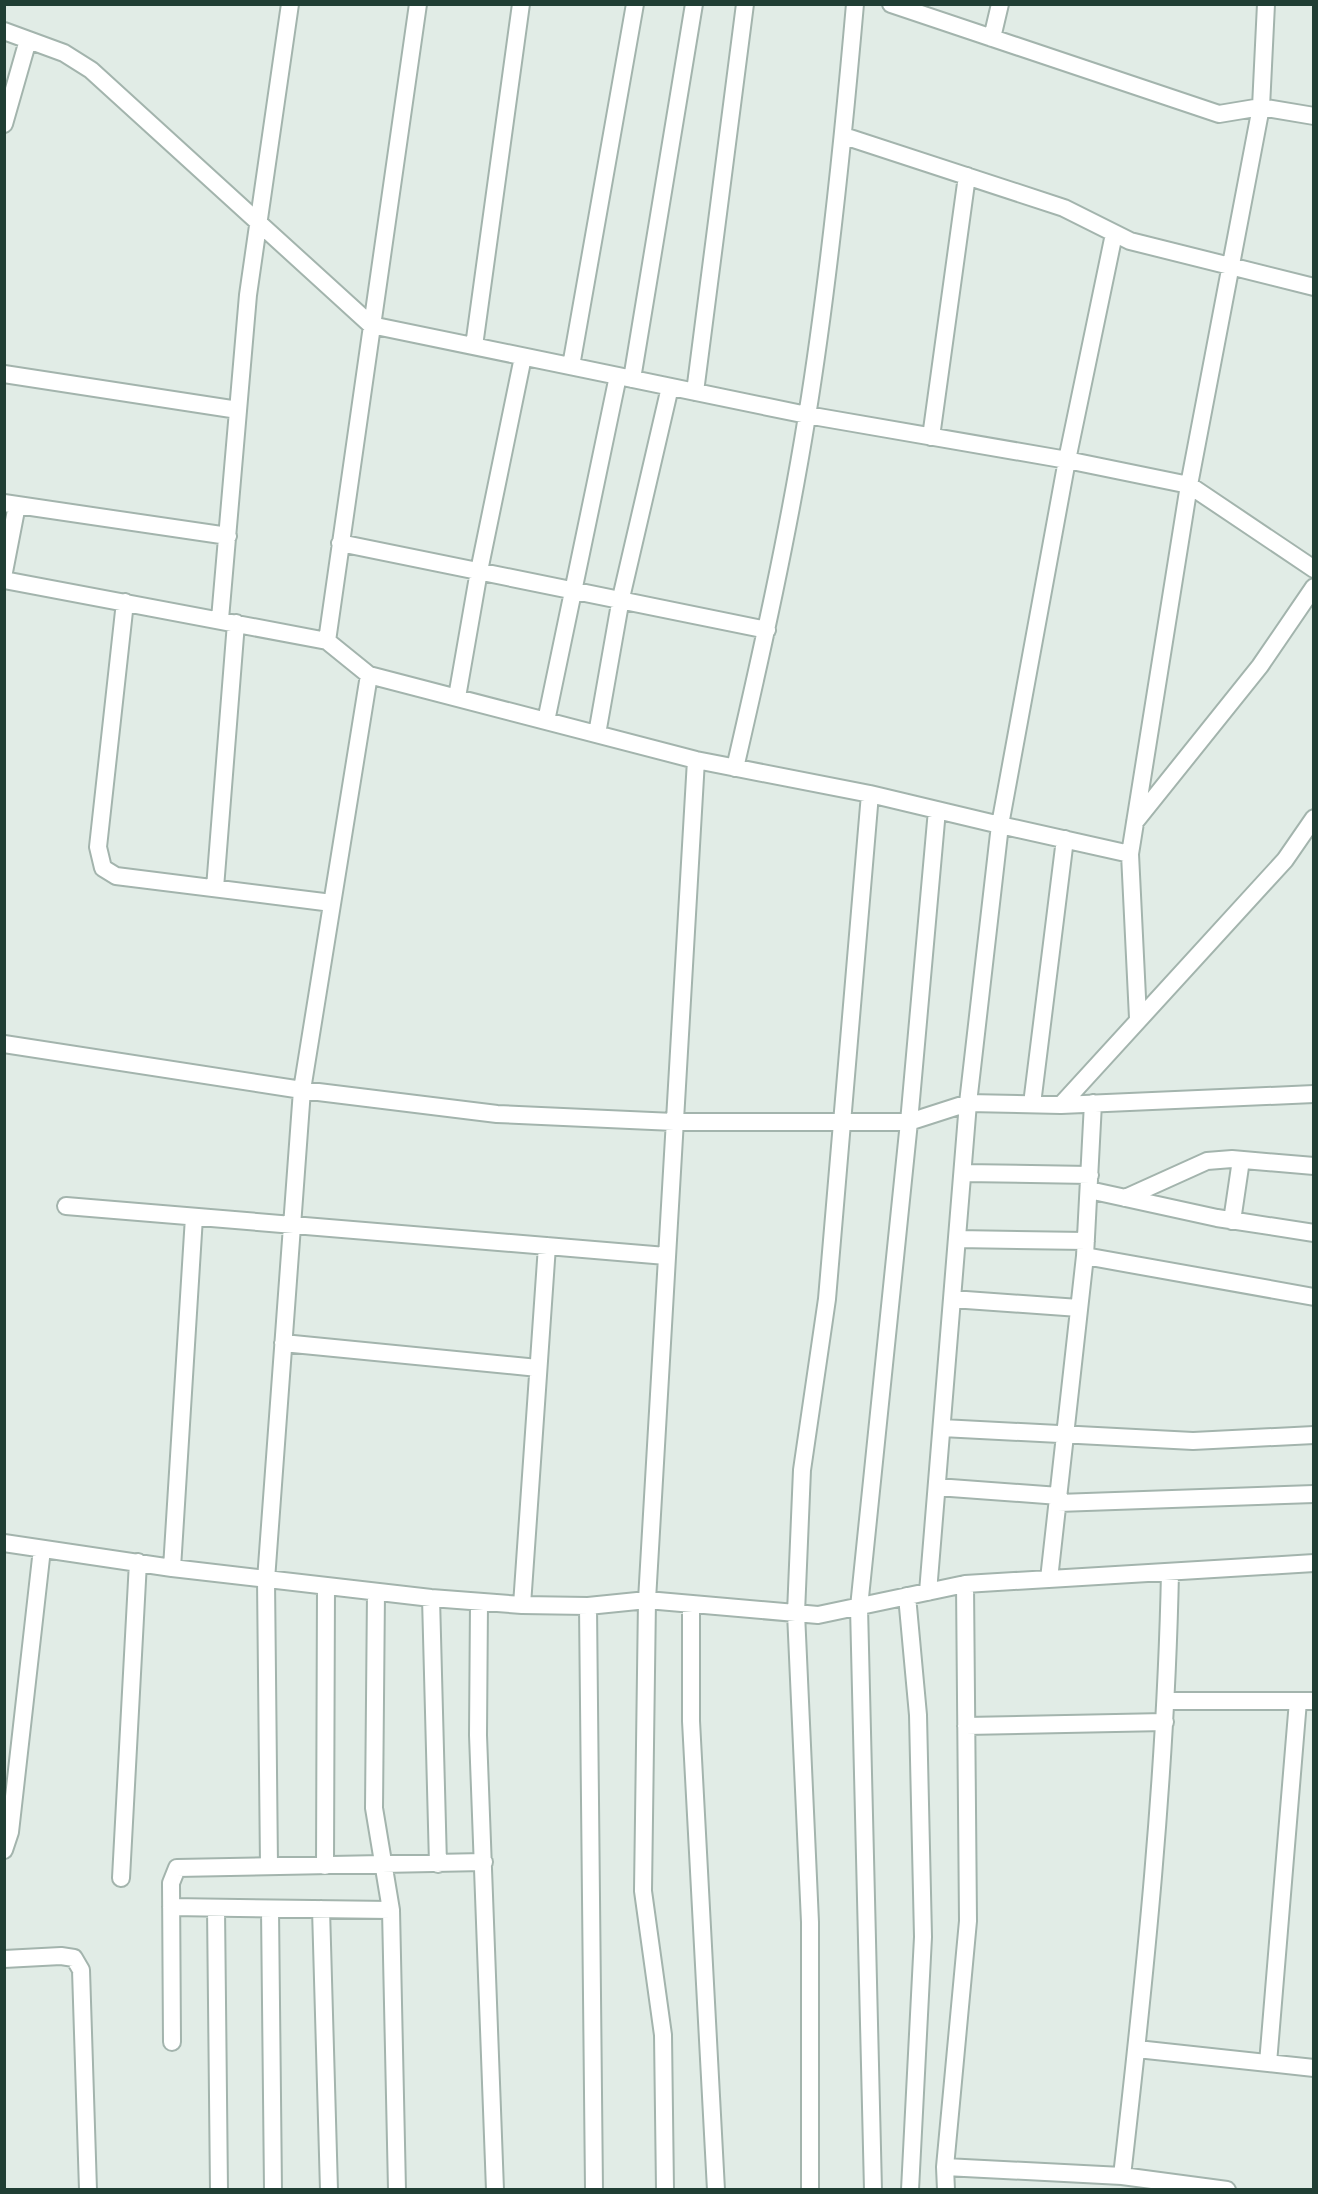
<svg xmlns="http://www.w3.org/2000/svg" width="1318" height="2194" viewBox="0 0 1318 2194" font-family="'PT Sans',sans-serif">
<rect width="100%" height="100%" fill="#e1ece6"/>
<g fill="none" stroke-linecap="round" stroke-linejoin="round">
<g stroke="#a3b4ad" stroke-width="20">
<path id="street" d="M418 4 327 641 369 675 696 760 870 794 1000 825 1067 460 1114 234
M891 4 1219 114 1261 107 1314 116
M4 31 64 53 91 70 371 325 807 415 1067 460 1189 485 1314 569
M992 38 1000 4
M4 124 28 40
M844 136 1064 208 1130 241 1314 287
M474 346 521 4
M571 366 635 4
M4 374 238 410
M632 379 694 4
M695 392 745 4
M931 437 967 176
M4 503 228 536
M340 543 767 630
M4 572 17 505
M4 580 327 641
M125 602 98 847 103 868 116 876 332 903
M220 619 248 295 290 4
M457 697 479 571 523 357
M546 721 618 376
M597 734 621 598 670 387
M735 768C762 651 788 534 807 416 829 280 843 142 855 4
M1135 822 1260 666 1314 587
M215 888 236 623
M1138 1018 1130 854 1189 485 1261 107 1266 4
M4 1044 302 1090 497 1114 674 1122H909L968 1103 1061 1105 1285 860 1314 818
M1032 1104 1065 839
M1061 1105 1314 1094
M963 1173 1090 1175
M1089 1190 1217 1218 1314 1233
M1125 1198 1207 1161 1232 1159 1314 1166
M66 1206 666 1256
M1232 1221 1241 1160
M957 1239 1086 1241
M1085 1256 1314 1297
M952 1299 1079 1308
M283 1343 538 1368
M942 1428 1193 1441 1314 1435
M937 1487 1059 1496
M1058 1503 1314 1494
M4 1543 172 1568 431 1598 522 1605 588 1606 647 1600 818 1615 965 1584 1314 1563
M172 1568 194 1217
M1049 1579 1085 1256 1093 1103
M965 1584 968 1921 945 2167 1122 2176C1145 1976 1166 1774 1170 1572
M376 1592 374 1808 391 1910 397 2190
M928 1592 968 1103 1000 825 1130 854
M907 1596 918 1715 923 1937 910 2190
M431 1598 438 1864
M479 1602 478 1735 495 2190
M691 1604V1721L716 2190
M522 1605 547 1246
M588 1606 594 2190
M1167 1701H1314
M966 1726 1165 1722
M4 1850 10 1832 42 1549
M269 1866 266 1580 302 1090 369 675
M325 1866 326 1586
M121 1878 138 1562
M171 1907 391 1910
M216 1908 219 2190
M270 1909 273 2190
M321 1909 329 2190
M4 1959 61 1956 74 1958 81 1970 88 2190
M172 2042 171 1883 177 1868 484 1862
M1137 2049 1314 2068
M1268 2063 1298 1701
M945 2167 946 2190
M1122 2176 1227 2190
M665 2190 663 2035 643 1891 647 1600 696 760
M810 2190V1922L796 1613 802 1470 827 1299 870 794
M873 2190 859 1607 909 1122 937 810"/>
</g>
<use href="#street" stroke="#fff" stroke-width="16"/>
</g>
<rect width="1318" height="2194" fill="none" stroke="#203e34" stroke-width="12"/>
</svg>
